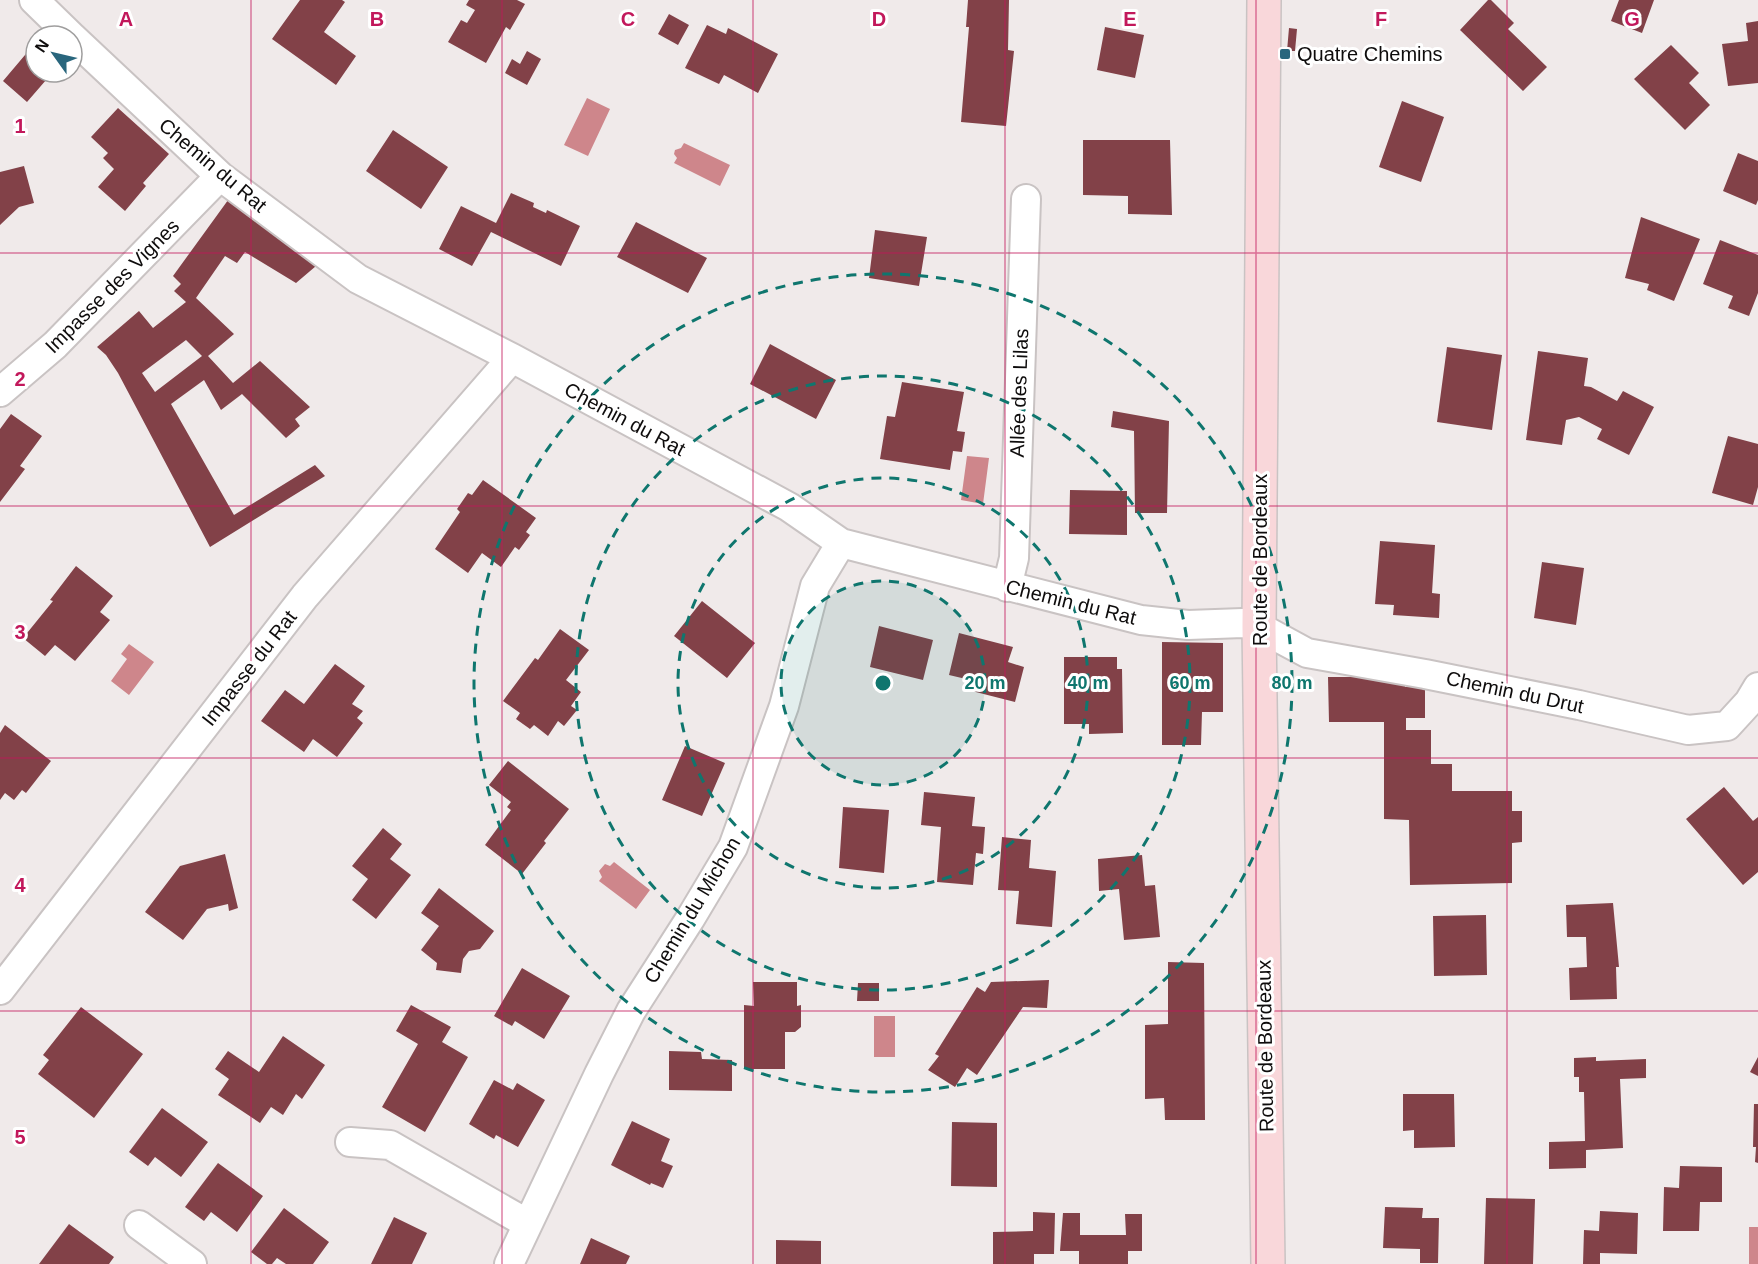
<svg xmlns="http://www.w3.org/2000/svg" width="1758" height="1264" viewBox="0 0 1758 1264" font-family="Helvetica,sans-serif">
<rect width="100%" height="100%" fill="#f0eaea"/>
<path fill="#ce868b" d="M587 98 610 109 588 156 564 145Z
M684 143 730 165 720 186 674 163 677 158 674 154 675 150 681 148Z
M967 456 989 458 983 504 961 500Z
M129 644 154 662 129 695 111 681 127 659 121 654Z
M614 862 650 890 636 909 599 881 602 877 599 871 605 864 610 866Z
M874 1016H895V1057H874Z
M1749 1227H1758V1264H1749Z"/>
<path fill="#824148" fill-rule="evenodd" d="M300 0H342L345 2 324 32 356 56 336 85 272 39Z
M469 0H517L525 4 510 30 506 27 486 63 448 42 461 20 467 23 475 10 466 5Z
M968 0H1009L1008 50 1014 51 1006 126 961 122 969 27H966Z
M1488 0H1491L1514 23 1508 29 1547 67 1523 91 1460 30Z
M1619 0H1654L1642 33 1611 21Z
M669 14 689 25 678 45 658 34Z
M1758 21V83L1728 86 1722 44 1748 41 1746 23Z
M707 25 726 34 728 28 778 54 758 93 724 75 719 84 685 68Z
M1105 27 1144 35 1135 78 1097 70Z
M1289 28 1297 29 1295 51H1287Z
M36 42V72H53L27 102 3 81Z
M1671 45 1699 73 1689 83 1710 105 1685 130 1634 79Z
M527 51 541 59 527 85 505 73 512 59 520 64Z
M1402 101 1444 117 1421 182 1379 167Z
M118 108 169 154 143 183 146 186 125 211 98 187 114 169 103 158 108 153 91 137Z
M393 130 448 167 421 209 366 171Z
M1083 140H1170L1172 215 1128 214V196L1083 195Z
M1738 153 1758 161V200L1756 205 1723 191Z
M24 166 34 203 19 207 0 225V172Z
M511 193 534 203 533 207 546 213 547 210 580 226 561 266 491 232 472 266 439 249 461 206 496 223Z
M231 196 316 266 296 283 245 252 237 263 225 256 196 298 234 334 208 356 233 383 260 361 310 407 295 419 300 426 286 438 242 394 221 410 204 380 171 404 234 515 315 465 325 476 210 547 118 373 106 355 97 347 139 311 153 328 186 302 174 291 181 284 173 276ZM186 340 202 356 155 392 142 373Z
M1641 217 1700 239 1674 301 1647 290 1649 284 1625 278Z
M636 222 707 258 688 293 617 257Z
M875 230 927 237 919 286 869 278Z
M1720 240 1758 255V293L1749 316 1728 308 1733 296 1703 284Z
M770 344 836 380 816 419 750 384Z
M1447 347 1502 355 1492 430 1437 422Z
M1538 351 1588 358 1584 386 1591 387 1617 401 1623 391 1654 407 1629 455 1597 439 1602 429 1579 417 1566 420 1562 445 1526 440Z
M902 382 964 392 957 431 965 432 962 452 953 451 950 470 880 459 887 416 895 417Z
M1113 411 1169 421 1167 513H1135L1134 431 1111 427Z
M11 414 42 436 20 466 25 469 0 502V429Z
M1728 436 1758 444V487L1753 505 1712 493Z
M483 480 536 518 526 532 530 535 519 550 515 547 501 567 482 553 468 573 435 549 460 512 457 509 468 493 472 495Z
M1070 490 1127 491V535L1069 534Z
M1380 541 1435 545 1432 593 1440 594 1439 618 1393 615 1394 605 1375 604Z
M1542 562 1584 568 1576 625 1534 618Z
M76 566 113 596 100 612 110 620 75 661 55 645 45 656 23 638 53 601 50 600Z
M702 601 755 643 727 678 674 636Z
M879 626 933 640 923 680 870 667Z
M560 629 589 650 566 680 581 692 571 706 577 710 564 726 558 721 548 736 534 725 530 729 516 719 520 713 503 701 535 658 538 660Z
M959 633 1013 647 1008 662 1024 667 1015 702 964 689 966 679 949 675Z
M1162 642 1223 643V712H1202L1201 745H1162Z
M1064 657H1117V669H1122L1123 733 1089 734V724H1064Z
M335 664 365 686 352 704 363 711 357 718 363 723 337 757 313 739 304 752 261 721 285 690 304 704Z
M1328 677H1405V687H1425V718H1406V730H1431V764H1452V791H1512V811H1522V842L1512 843V883L1410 885 1409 820 1384 819V722H1329Z
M5 725 51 761 26 793 22 790 14 800 5 793 0 800V733Z
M685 746 725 763 702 816 662 800Z
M508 761 569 809 544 841 546 843 522 874 485 845 511 810 507 807 511 802 489 785Z
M1724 787 1753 821 1758 817V872L1743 885 1686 819Z
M924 792 975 797 972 826 985 827 983 854 976 853 973 885 937 882 941 827 921 825Z
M843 807 889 810 884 873 839 868Z
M383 828 402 844 390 859 411 875 376 919 352 900 368 879 352 866Z
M1002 837 1031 840 1029 868 1056 871 1052 927 1016 924 1019 891 998 890Z
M225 854 238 908 229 911 228 904 207 909 183 940 145 912 180 866Z
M1142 855 1145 886 1155 885 1160 937 1124 940 1119 889 1099 891 1098 859Z
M439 888 494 931 480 949 469 951 463 959 461 973 436 970 437 963 421 950 439 926 421 913Z
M1613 903 1619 967H1616L1617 999 1570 1000 1569 968 1587 967 1586 937H1567L1566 905Z
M1486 915 1487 975 1434 976 1433 916Z
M1168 962 1204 963 1205 1120H1165L1164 1098 1145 1099V1025L1168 1024Z
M522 968 570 996 544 1039 515 1021 512 1026 494 1016Z
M1049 980 1047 1008 1023 1007 977 1075 967 1068 955 1087 928 1070 939 1056 935 1054 977 987 985 992 991 982Z
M753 982H797V1006L801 1005V1027L795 1032H785V1069H744V1005L754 1006Z
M858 983H879V1001H857Z
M411 1005 451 1027 442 1042 468 1057 425 1132 382 1107 418 1044 396 1031Z
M81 1007 143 1054 94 1118 38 1074 49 1060 43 1055Z
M283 1036 325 1065 302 1099 296 1094 283 1115 271 1107 260 1123 218 1095 229 1079 215 1069 228 1051 259 1072Z
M669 1051 701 1052 702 1059 732 1060V1091L669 1090Z
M1596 1057V1061L1646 1059V1078L1620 1079 1623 1148 1586 1150V1168L1549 1169V1142L1585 1141 1584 1092H1579V1077H1574V1058Z
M1758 1057V1076L1750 1072Z
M494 1080 513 1090 517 1083 545 1100 518 1147 496 1135 494 1139 469 1124Z
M1403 1094H1454L1455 1147 1414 1148V1130L1403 1131Z
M1754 1104H1758V1163L1755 1162 1756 1147H1753Z
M162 1108 208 1142 181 1177 155 1157 148 1166 129 1152Z
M632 1121 670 1139 661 1161 673 1166 663 1188 651 1183 650 1185 611 1165Z
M952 1122 997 1123V1187L951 1186Z
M218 1163 263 1196 237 1232 211 1212 204 1221 185 1207Z
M1680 1166 1722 1167V1202H1700L1699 1231H1663L1664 1187 1679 1188Z
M1486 1198 1535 1199 1533 1264H1484Z
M1385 1207 1423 1208 1422 1218H1439L1438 1263H1420V1249L1383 1248Z
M284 1208 329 1242 313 1264H286L277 1258 272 1264H267L251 1252Z
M1600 1211 1638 1213 1637 1254 1600 1253V1264H1583L1584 1230 1599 1231Z
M1033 1212 1055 1213 1054 1254H1034V1264H993V1232L1033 1231Z
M1063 1213H1080V1235H1126L1125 1214H1142V1251H1128V1264H1079V1251H1060Z
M394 1217 427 1233 412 1264H371Z
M69 1224 114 1257 109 1264H39Z
M591 1238 630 1256 626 1264H580Z
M776 1240 821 1241V1264H776Z"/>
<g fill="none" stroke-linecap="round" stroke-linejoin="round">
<g stroke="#c9c3c3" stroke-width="32">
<path id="street" d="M34 0 71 36
M72 37 220 176 358 279 512 358 789 507 841 543 1141 620 1188 625 1243 623 1259 627 1307 653 1425 674 1579 705 1688 730 1727 726 1749 702 1758 687
M0 392 55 345 220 176
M1007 587 1014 558 1026 199
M0 990 305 596 512 358
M350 1142 390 1145 528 1224
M139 1225 192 1264
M509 1264 599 1074 631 1011 690 919 733 847 784 706 815 586 841 543"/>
</g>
<g stroke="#c9c3c3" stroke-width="36">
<path id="secondary" d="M1264 0 1259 627 1268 1264"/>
</g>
<use href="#street" stroke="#fff" stroke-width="28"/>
<use href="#secondary" stroke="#f9d7da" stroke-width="33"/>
</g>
<path fill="none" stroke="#c2185b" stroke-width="1.5" stroke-opacity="0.55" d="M251 0V1264M502 0V1264M753 0V1264M1005 0V1264M1256 0V1264M1507 0V1264M0 253H1758M0 506H1758M0 758H1758M0 1011H1758"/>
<circle cx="883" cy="683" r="102" fill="#0f766e" fill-opacity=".12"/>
<g fill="none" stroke="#0f766e" stroke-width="3" stroke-dasharray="10 8">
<circle cx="883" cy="683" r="102"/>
<circle cx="883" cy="683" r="205"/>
<circle cx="883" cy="683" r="307"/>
<circle cx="883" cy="683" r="409"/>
</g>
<rect fill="#29667d" stroke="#fff" stroke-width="2" x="1279" y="48" width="12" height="12" rx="3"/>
<g text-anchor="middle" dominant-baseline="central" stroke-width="6" stroke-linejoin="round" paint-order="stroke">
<g font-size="20" fill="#0e0c0c" stroke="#fff" text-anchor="start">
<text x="1297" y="54">Quatre Chemins</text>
</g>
<g font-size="20" fill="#0e0c0c" stroke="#fff">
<text transform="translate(213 165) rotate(40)">Chemin du Rat</text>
<text transform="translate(112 286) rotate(-45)">Impasse des Vignes</text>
<text transform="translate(1019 393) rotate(-88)">Allée des Lilas</text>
<text transform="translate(625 419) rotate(28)">Chemin du Rat</text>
<text transform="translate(1260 560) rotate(-90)">Route de Bordeaux</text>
<text transform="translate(1071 602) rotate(14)">Chemin du Rat</text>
<text transform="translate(249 668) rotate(-52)">Impasse du Rat</text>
<text transform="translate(1515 692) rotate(12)">Chemin du Drut</text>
<text transform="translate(692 910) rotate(-59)">Chemin du Michon</text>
<text transform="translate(1265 1046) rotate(-91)">Route de Bordeaux</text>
</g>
</g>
<g font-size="20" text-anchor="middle" font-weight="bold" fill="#c2185b" stroke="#fff" stroke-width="6" stroke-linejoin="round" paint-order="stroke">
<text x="126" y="26">A</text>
<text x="377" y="26">B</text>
<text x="628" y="26">C</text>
<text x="879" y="26">D</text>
<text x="1130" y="26">E</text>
<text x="1381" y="26">F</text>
<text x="1632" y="26">G</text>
<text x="20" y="133">1</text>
<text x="20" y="386">2</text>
<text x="20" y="639">3</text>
<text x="20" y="892">4</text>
<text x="20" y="1144">5</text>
</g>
<circle cx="883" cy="683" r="9" fill="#0f766e" stroke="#fff" stroke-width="3"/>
<g font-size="18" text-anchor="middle" font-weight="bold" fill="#0f766e" stroke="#fff" stroke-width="6" stroke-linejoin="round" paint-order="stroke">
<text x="985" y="689">20 m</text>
<text x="1088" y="689">40 m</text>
<text x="1190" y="689">60 m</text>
<text x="1292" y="689">80 m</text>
</g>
<g transform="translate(54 54) rotate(304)"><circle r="28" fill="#ffffff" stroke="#9f9e9e" stroke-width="1.5"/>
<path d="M0-4.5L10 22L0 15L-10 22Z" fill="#29667d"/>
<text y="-9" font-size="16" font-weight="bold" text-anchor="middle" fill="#0e0c0c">N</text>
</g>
</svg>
